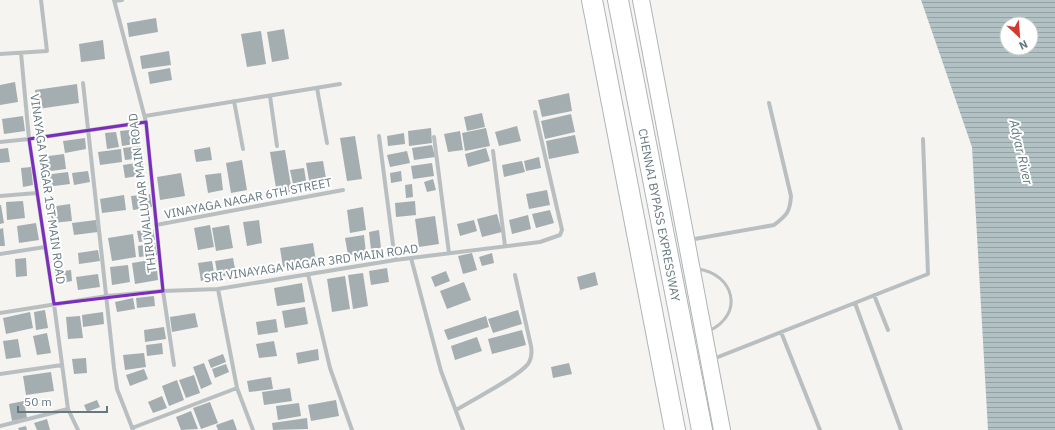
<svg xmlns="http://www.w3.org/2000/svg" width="1055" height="430" viewBox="0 0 1055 430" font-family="'IBM Plex Sans',sans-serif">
<defs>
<pattern id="water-rules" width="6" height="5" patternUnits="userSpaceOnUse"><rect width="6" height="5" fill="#b2c1c3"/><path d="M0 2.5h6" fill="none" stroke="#95a2a4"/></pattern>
</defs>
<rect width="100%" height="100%" fill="#f5f4f1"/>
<path fill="url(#water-rules)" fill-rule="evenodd" d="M921 0H1055V430H988L972 147ZM1007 24H1031V48H1007Z"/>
<path fill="#a4adb0" d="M156 18 158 32 129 37 127 23Z
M284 29 289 59 272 62 267 32Z
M261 31 266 64 247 67 241 34Z
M103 40 105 59 81 62 79 44Z
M169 51 171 65 142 69 140 56Z
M170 68 172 80 150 84 148 72Z
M15 82 18 102 0 105V85Z
M77 84 79 103 38 109 35 90Z
M569 93 572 111 542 117 538 100Z
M482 113 485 127 467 131 464 117Z
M571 114 575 132 545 139 541 121Z
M23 116 25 131 4 134 2 119Z
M517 126 521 141 499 146 495 132Z
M431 128 432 143 409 146 408 131Z
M486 128 490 146 465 151 462 133Z
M138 129 140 143 122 146 120 131Z
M460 131 463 150 448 152 444 134Z
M116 132 119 147 107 149 105 133Z
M404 133 405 144 388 146 387 136Z
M575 135 579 153 549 159 546 141Z
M355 136 362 179 347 181 340 138Z
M85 138 86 149 65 153 63 141Z
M432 145 435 157 414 160 412 148Z
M141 146 143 158 125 160 123 148Z
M210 147 212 160 196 162 194 150Z
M8 148 10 162 0 163V149Z
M486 148 490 161 468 167 465 154Z
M121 149 122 162 100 165 98 152Z
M285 150 292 192 277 194 270 152Z
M407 151 410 163 390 167 387 155Z
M64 154 66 169 43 172 41 157Z
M539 157 541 168 526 171 524 161Z
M242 160 247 190 231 193 226 163Z
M323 161 327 184 310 186 306 163Z
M522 161 525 172 504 177 502 165Z
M143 162 144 175 125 178 123 165Z
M432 163 434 176 413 179 411 166Z
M31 167 33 185 23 187 21 168Z
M304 168 307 187 294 189 290 170Z
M88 171 90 182 74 185 72 173Z
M401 171 402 181 391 183 390 173Z
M68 172 70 184 46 187 44 175Z
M181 173 185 196 160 200 157 177Z
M221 173 223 190 208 193 205 175Z
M433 179 436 190 427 192 424 182Z
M412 184 413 197 406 198 405 185Z
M547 190 550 205 529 209 526 194Z
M150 194 152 207 133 210 131 196Z
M124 195 126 210 102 213 100 199Z
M23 201 25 218 7 220 6 202Z
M415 201 416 215 396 217 395 203Z
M70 204 72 221 52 223 50 207Z
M0 205H1L4 223 0 224Z
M363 207 366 230 350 233 347 210Z
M550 210 554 223 536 228 532 214Z
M497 214 502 232 482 237 477 219Z
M528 215 531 229 512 234 509 220Z
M435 216 439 244 419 247 415 219Z
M96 220 98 232 74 235 72 223Z
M259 220 262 243 247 246 243 222Z
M474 220 477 231 460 236 457 224Z
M36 223 39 240 19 243 17 226Z
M210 225 214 247 198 250 194 228Z
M229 225 233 248 216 251 212 228Z
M3 228 5 246H0V229Z
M153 229 155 240 139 242 137 231Z
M379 230 381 248 371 250 369 232Z
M133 234 136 257 112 261 108 238Z
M364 235 366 253 348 255 345 238Z
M155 243 157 255 139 257 138 246Z
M313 243 316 261 283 267 280 248Z
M98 250 100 261 79 264 78 253Z
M472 253 477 270 463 274 458 256Z
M492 253 494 263 482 266 479 257Z
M26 258 27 276 16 277 15 259Z
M233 258 236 274 218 277 215 261Z
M156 259 158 280 135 284 132 263Z
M212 261 215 278 201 281 198 263Z
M128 265 130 282 112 285 110 267Z
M387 268 389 282 371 285 369 271Z
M71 270 72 281 56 284 55 272Z
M446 271 450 281 435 287 431 277Z
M595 272 598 285 580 290 577 277Z
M363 273 368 306 353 309 348 275Z
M98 274 100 287 78 290 76 277Z
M345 276 350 309 332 312 327 279Z
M464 282 471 300 447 309 440 291Z
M302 283 305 302 277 306 274 288Z
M154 296 155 306 137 308 136 298Z
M133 298 135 309 117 312 115 302Z
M305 307 308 324 285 328 282 311Z
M45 310 48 328 36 330 34 312Z
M518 310 522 324 493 333 488 319Z
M30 312 33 328 6 334 3 318Z
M103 312 104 324 83 327 82 315Z
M195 313 198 327 172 332 170 317Z
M80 316 83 338 68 339 66 317Z
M486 316 489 327 448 340 444 330Z
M276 319 278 332 258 335 256 322Z
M164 327 166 339 145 342 144 330Z
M522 330 526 345 492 354 488 339Z
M47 333 51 353 37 355 33 336Z
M477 337 482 351 455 360 451 346Z
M18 339 21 357 6 359 3 341Z
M274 341 277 356 259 358 256 344Z
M162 343 163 354 147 356 146 345Z
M318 349 319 360 298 364 296 353Z
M144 353 146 367 125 370 123 355Z
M223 354 226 362 211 368 208 360Z
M86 358 87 373 74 374 72 359Z
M204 363 212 384 201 389 193 367Z
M569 363 572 374 553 378 551 367Z
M226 364 229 372 215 378 212 369Z
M144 369 148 379 130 386 126 375Z
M51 372 54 391 26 395 23 376Z
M194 375 200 393 186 398 179 380Z
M271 377 273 389 249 392 247 381Z
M177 380 184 400 169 406 162 386Z
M290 388 292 401 264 405 262 392Z
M162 396 167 408 153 413 148 402Z
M97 400 100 407 87 412 84 405Z
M336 400 339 416 311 421 308 405Z
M24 401 27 418 12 421 9 404Z
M210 402 218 423 201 429 193 408Z
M299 403 301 416 278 420 276 406Z
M191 411 198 429 181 430 176 417Z
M307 418 308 429 273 430 272 423Z
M47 419 50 430H37L34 423Z
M233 419 237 430H218L216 425Z
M26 426 27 430H19L18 428Z"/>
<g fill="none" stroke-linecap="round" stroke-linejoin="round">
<g stroke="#aeb5b8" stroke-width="18">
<path id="secondary" d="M641 0 722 430"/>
</g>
<g stroke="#afb4b6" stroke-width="22">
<g id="highway">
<path d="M592 0 675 430"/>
<path id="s1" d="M618 0 702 430"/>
</g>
</g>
<path stroke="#b9bfc1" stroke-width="3" d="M698 269C734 274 745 314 709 331"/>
<path stroke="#b9bfc1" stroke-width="4" d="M114 0 146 122 163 291 174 365
M115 1 122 0
M21 53 29 139 54 304 68 409 78 430
M0 54 47 51 41 0
M83 83 114 368 117 389 133 430
M317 88 327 143
M270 96 277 146
M234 101 243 149
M145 116 340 84
M379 136 395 260
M434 137 449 253
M0 142 29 139 146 122
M493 151 505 246
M0 196 37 193
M156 225 343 190
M689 240 774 225C787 215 790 212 791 196L769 103
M0 254 45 247
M411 258 441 371 463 430
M308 274 330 368 352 430
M218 289 237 388 253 430
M874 295 888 330
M855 303 901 430
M0 313 107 296 163 291 218 289 395 260 540 242 560 235 562 230 535 112
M781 332 820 430
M713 359 928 274 923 139
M0 374 62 365
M456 410C472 400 518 377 528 364 532 358 532 352 531 346L515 275
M0 426 68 409
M132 428 237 388"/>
<use href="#secondary" stroke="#fff" stroke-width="16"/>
<use href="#highway" stroke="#fff" stroke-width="20"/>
</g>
<path fill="none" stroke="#7b2cbf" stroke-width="3" stroke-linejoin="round" d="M146 122 163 291 54 304 29 139Z"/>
<g text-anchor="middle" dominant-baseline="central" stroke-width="4" stroke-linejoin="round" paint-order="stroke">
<g font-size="12" fill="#667980" stroke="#fff">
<text transform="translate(48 189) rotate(82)">VINAYAGA NAGAR 1ST MAIN ROAD</text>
<text transform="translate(142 193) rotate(-97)">THIRUVALLUVAR MAIN ROAD</text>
<text transform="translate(248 198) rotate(-11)">VINAYAGA NAGAR 6TH STREET</text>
<text stroke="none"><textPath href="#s1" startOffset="219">CHENNAI BYPASS EXPRESSWAY</textPath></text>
<text transform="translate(311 263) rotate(-8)">SRI VINAYAGA NAGAR 3RD MAIN ROAD</text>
</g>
<g font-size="13" font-style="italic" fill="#627b7d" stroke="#fff">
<text transform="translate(1021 152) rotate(77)">Adyar River</text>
</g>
</g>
<g transform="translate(1019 36) rotate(154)"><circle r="19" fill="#ffffff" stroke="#c2c9cc"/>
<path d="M0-3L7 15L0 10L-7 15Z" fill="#d43931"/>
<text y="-6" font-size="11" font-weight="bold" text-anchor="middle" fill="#667980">N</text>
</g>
<path d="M18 406v6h89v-6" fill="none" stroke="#667980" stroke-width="2"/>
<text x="24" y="406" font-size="12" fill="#667980" stroke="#ffffff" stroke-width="3" paint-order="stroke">50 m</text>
</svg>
